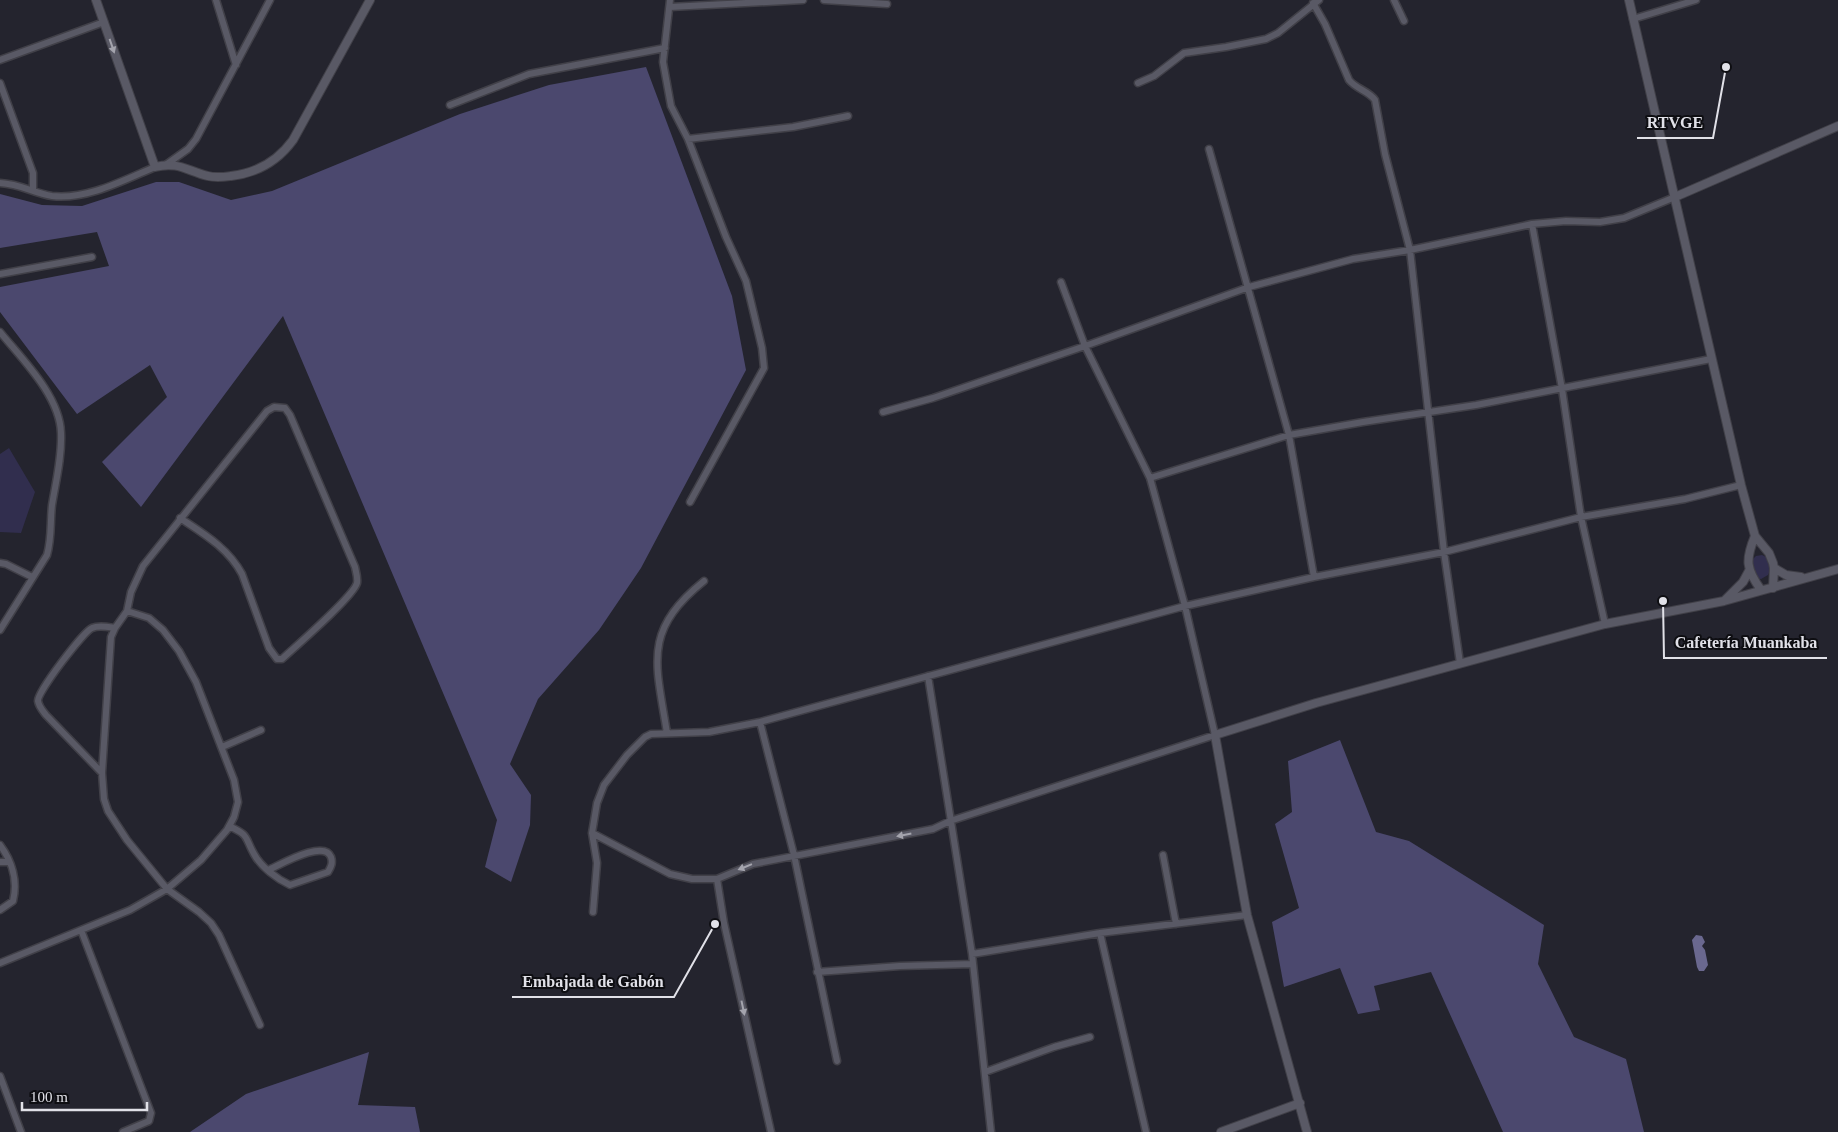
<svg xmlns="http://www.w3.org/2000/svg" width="1838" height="1132" viewBox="0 0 1838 1132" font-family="Georgia,serif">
<rect width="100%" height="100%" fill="#24242e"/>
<path fill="#312e4e" d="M9 448 35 492 21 533 0 532V454Z
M1762 555C1772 559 1772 566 1768 575L1761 579 1754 578 1752 560 1756 556Z"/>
<path fill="#4b486e" d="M646 67 732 296 746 370 641 568 599 630 538 699 510 764 531 795 530 825 511 882 485 867 497 820 283 316 141 507 102 462 167 397 150 365 77 414 0 312V287L109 266 97 232 0 248V194L42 205 82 206 156 182H179L231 200 272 191 460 114 549 85Z
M1340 740 1376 832 1409 841 1544 925 1538 964 1574 1037 1626 1059 1644 1132H1503L1431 972 1374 986 1380 1010 1358 1014 1340 968 1284 987 1272 922 1299 908 1275 824 1292 812 1288 761Z
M369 1052 358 1105 415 1107 420 1132H190L246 1094Z"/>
<path fill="#6a688f" d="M1696 935 1702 936 1705 942 1702 946 1705 950 1708 965 1704 971H1699L1697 967 1692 940Z"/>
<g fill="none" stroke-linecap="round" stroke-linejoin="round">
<g stroke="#414048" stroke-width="9">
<path id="minor" d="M216 0 236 65
M670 0 663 62 671 106 688 139 726 237 746 281 762 348 764 368 690 502
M824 0 887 4
M1394 0 1404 21
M1313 3 1325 24 1349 80C1356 89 1369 91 1375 100L1385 154 1410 250 1444 552 1460 663
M670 7 803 0
M1633 19 1696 0
M0 60 104 22
M0 83 33 173V189
M1138 83 1154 76 1184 53 1226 47 1266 39 1278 33 1319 0
M450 105 529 74 665 48
M688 139 793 127 848 116
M1209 149 1289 435 1314 577
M167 164 188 149 196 139 270 0
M0 183C21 184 33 193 52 196 87 200 124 180 155 167
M1532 224 1562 389 1581 517 1605 624
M0 274 92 257
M0 332C22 359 60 396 61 433 62 457 56 481 52 505 50 522 52 538 47 555L0 630
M883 412 933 398 1085 346 1249 287 1353 259 1410 250 1532 224 1566 221 1600 222 1624 218 1675 197
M1150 478 1289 435 1363 422 1476 405 1711 359
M180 518C204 534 228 548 242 574L269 648 277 659H282C296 646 353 597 357 583 358 578 356 572 355 567L290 415 285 408 274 407 267 411 143 566 131 592 127 611 115 628 111 637 102 773 104 799 108 811 127 840 167 889 199 912 211 923 219 935 260 1025
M0 563 6 564 32 577
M928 676 972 954 991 1132
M667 733C656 663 642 631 704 581
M222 747 261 730
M102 773 46 715C43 711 39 707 38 701 37 692 84 631 92 628 99 625 108 627 115 628
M229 826C250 836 244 836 254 854 261 867 277 879 290 885L328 872C331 867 333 863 331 857 324 839 280 865 268 870
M592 833 670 874 692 879H717
M0 845C12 861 18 881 13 901L0 910
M1163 855 1176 924
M0 862H9
M593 912 597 863 592 833 597 803 604 785 627 755 645 737 651 734 709 732 760 722
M81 930 151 1113 149 1121 123 1132
M1100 933 1146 1132
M972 954 1100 933 1247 915
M0 963 130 910 167 889 201 860 227 830 234 817 238 802 234 780 196 682 179 651 163 630 149 618 127 611
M817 972 900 966 973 964
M837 1061 794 855 760 722 1185 606 1314 577 1444 552 1581 517 1685 499 1741 485
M985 1072 1054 1047 1090 1037
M0 1076 21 1132
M771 1132 724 923 717 879 753 864 933 829 950 821 1215 735 1185 606 1150 478 1085 346 1061 282"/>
</g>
<g stroke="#414048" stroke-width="10">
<path id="tertiary" d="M96 0 155 167C178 161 187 171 208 176 216 178 223 177 231 176 257 173 277 162 293 140L370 0
M1629 0 1741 485 1755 536 1769 553 1773 563 1774 568 1773 588
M1675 197 1838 126
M1755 536C1745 560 1746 569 1761 590
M1774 568 1786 575 1801 577
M1725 600 1743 582 1749 571
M1221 1132 1300 1103
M1307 1132 1247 915 1215 735 1316 703 1605 624 1724 601 1838 569"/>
</g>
<use href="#minor" stroke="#595965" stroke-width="6"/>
<use href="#tertiary" stroke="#595965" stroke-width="8"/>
</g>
<defs><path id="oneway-solid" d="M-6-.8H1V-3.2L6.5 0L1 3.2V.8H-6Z" transform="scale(1.25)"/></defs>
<g fill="#a4a4ad">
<use href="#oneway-solid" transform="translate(112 46) rotate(71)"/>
<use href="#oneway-solid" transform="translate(904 835) rotate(169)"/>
<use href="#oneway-solid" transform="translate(745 867) rotate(158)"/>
<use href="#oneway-solid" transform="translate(743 1008) rotate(78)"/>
</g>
<path fill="none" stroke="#e1e1e8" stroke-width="2" d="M1726 67L1713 138H1637M1663 601L1664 658H1827M715 924L674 997H512"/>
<g fill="#e1e1e8" stroke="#0e0e12" stroke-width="2">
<circle cx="1726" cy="67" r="5"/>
<circle cx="1663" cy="601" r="5"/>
<circle cx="715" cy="924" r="5"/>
</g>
<g font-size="16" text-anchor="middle" font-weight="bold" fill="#e1e1e8" stroke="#0e0e12" stroke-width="4" stroke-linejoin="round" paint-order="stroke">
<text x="1675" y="128">RTVGE</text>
<text x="1746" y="648">Cafetería Muankaba</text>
<text x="593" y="987">Embajada de Gabón</text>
</g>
<path d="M22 1102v8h125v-8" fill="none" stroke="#e1e1e8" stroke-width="2.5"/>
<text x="30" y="1102" font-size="15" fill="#e1e1e8" stroke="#0e0e12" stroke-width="4" paint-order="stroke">100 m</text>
</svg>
